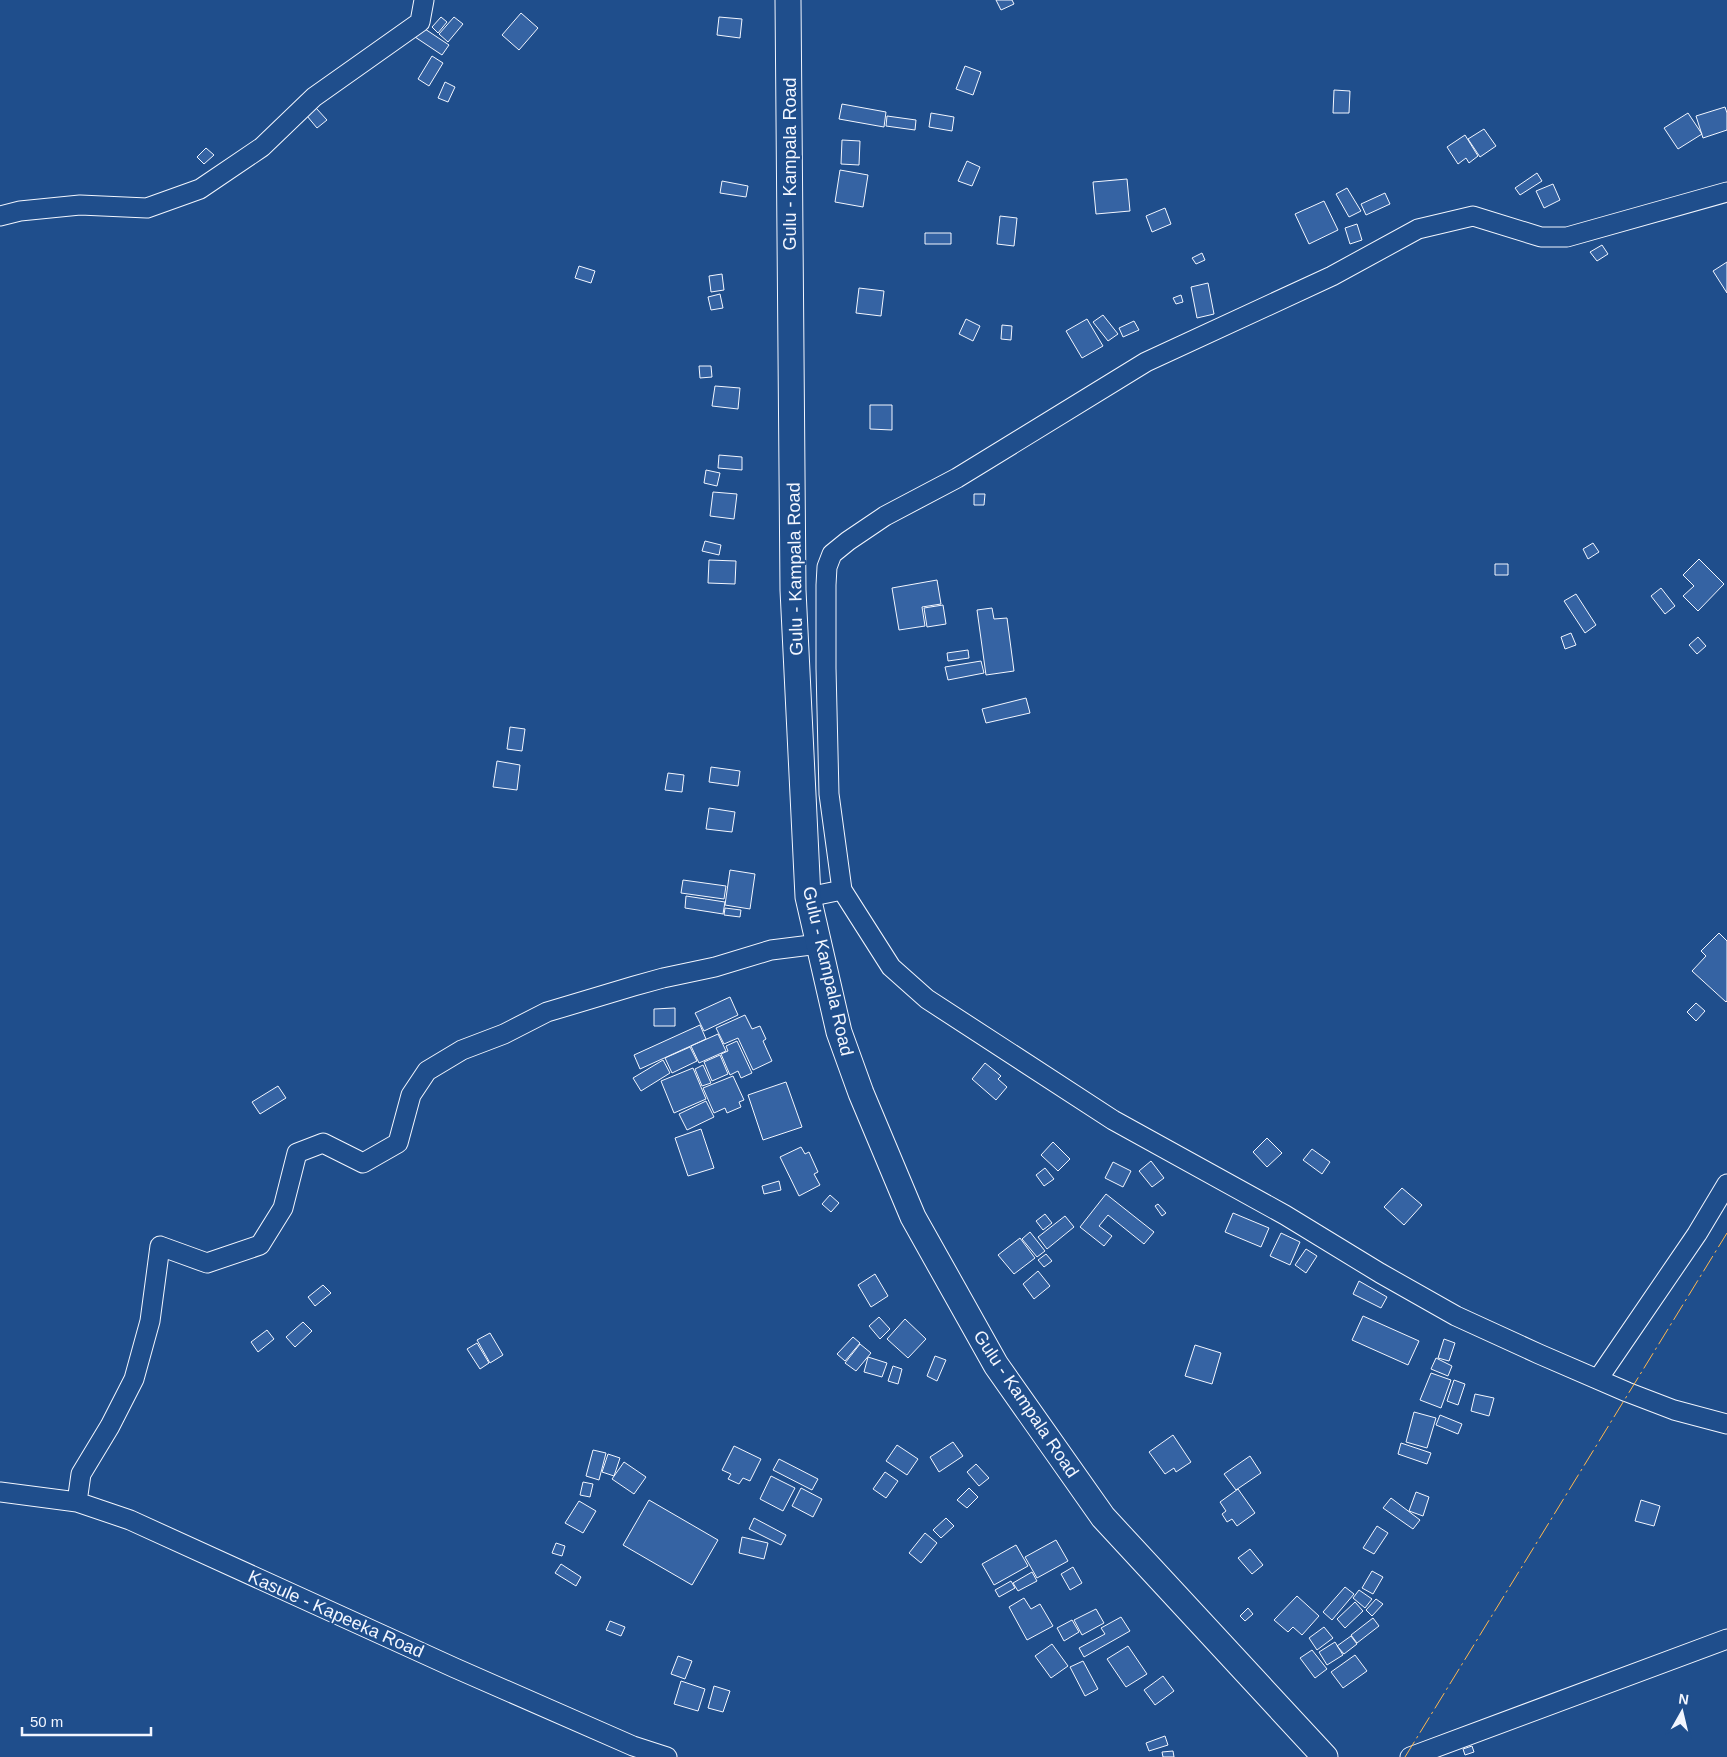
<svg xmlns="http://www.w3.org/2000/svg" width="1727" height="1757" viewBox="0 0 1727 1757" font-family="Arial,sans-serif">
<rect width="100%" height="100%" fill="#1f4e8c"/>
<path fill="#3563a3" stroke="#f2f6ff" d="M996 0H1012L1014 4 1001 10Z
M521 13 538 28 519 50 502 35Z
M441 17 447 22 438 33 432 27Z
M454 17 463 24 448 42 439 34Z
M719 17 742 19 740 38 717 35Z
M422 27 449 45 442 55 415 37Z
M432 56 443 63 429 86 418 79Z
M965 66 981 72 973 95 956 89Z
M445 82 455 87 448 102 438 98Z
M1334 90 1350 91 1349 113H1333Z
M842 104 886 112 884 127 839 119Z
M1725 107 1727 113V130L1703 138 1696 116Z
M316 108 327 120 317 128 307 116Z
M931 113 954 117 952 131 929 127Z
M1688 113 1702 134 1678 149 1664 128Z
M887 116 916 120 915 130 886 126Z
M1484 129 1496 146 1480 157 1468 139Z
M1465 135 1478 156 1469 163 1466 158 1458 164 1447 147Z
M842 140 860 141 859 165 841 164Z
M206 148 214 155 204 164 197 157Z
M967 161 980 167 972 186 958 181Z
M840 170 868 175 863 207 835 202Z
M1537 173 1542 181 1520 195 1515 188Z
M1127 179 1130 211 1096 214 1093 182Z
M722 181 748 186 746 197 720 193Z
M1553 184 1560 200 1544 208 1536 191Z
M1347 188 1361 211 1349 217 1336 194Z
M1385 193 1390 204 1366 215 1361 204Z
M1324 201 1338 230 1309 244 1295 214Z
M1165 208 1171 224 1152 232 1146 216Z
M1000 216 1017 218 1014 246 997 244Z
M1357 224 1362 240 1350 244 1345 228Z
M925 233H951V244H925Z
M1602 245 1608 254 1597 261 1590 252Z
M1202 253 1205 260 1196 264 1192 258Z
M1727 262V293L1713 271Z
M579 266 595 271 591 283 575 278Z
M722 274 724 290 711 292 709 276Z
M1208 283 1214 314 1197 318 1191 287Z
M859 288 884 291 881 316 856 313Z
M720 294 723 308 711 310 708 297Z
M1181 295 1183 302 1176 304 1173 298Z
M1103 315 1118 334 1108 341 1093 322Z
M966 319 980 326 973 341 959 334Z
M1087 319 1103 346 1082 358 1066 331Z
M1134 321 1139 330 1123 337 1119 328Z
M1002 325 1012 326 1011 340 1001 339Z
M699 366H711L712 377 700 378Z
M715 386 740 388 738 409 712 406Z
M870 405H892V430L870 429Z
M719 455 742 457V470L718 468Z
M706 470 720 473 717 486 704 483Z
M713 492 737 494 734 519 710 516Z
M974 494H985L984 505H974Z
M705 541 721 545 719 555 702 551Z
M1593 543 1599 552 1588 559 1583 549Z
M1699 559 1724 584 1698 611 1683 596 1694 586 1683 575Z
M709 560 736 561 735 584 708 583Z
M1495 564H1508V575H1495Z
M937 580 941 604 922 607 925 626 899 630 892 588Z
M1661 588 1675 606 1665 614 1651 596Z
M1576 594 1596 625 1585 633 1564 601Z
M943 605 946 624 927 627 924 608Z
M992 608 994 619 1007 618 1014 671 986 675 977 610Z
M1571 633 1576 645 1565 649 1561 637Z
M1698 637 1706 646 1697 654 1689 645Z
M968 650 969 658 948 661 947 653Z
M981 661 984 673 948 680 945 667Z
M1026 698 1030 713 986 723 982 709Z
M510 727 525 729 522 751 507 749Z
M497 761 520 765 517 790 493 787Z
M711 767 740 771 738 786 709 782Z
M668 773 684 775 682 792 665 790Z
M709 808 735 812 732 832 706 829Z
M730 870 755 874 750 909 725 905Z
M683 880 726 886 724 899 681 893Z
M686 896 725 902 723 914 685 908Z
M725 908 741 910 740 917 724 915Z
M1719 933 1727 941V1001L1726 1002 1692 971 1706 956 1701 951Z
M730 997 738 1015 704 1031 695 1013Z
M1696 1003 1705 1011 1696 1021 1687 1012Z
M675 1008V1026H654V1009Z
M745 1015 752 1029 760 1026 766 1039 763 1041 772 1061 753 1070 738 1038 724 1044 716 1028Z
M700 1025 706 1039 640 1069 634 1055Z
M718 1034 726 1051 699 1063 691 1046Z
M737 1041 752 1073 741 1078 738 1071 730 1075 721 1054 728 1051 726 1046Z
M690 1047 697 1061 672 1073 665 1058Z
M720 1055 728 1074 712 1081 704 1062Z
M663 1060 670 1073 641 1091 633 1078Z
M985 1063 1001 1076 998 1079 1007 1087 996 1100 972 1079Z
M703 1065 711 1083 702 1086 695 1069Z
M693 1068 706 1099 674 1113 661 1081Z
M733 1076 744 1100 739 1102 741 1107 727 1113 725 1108 714 1113 703 1088Z
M786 1082 802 1127 763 1140 748 1095Z
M278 1086 286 1098 260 1114 252 1102Z
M706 1101 714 1117 687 1130 679 1114Z
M701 1129 714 1168 688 1176 675 1138Z
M1267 1138 1282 1153 1267 1167 1253 1152Z
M1053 1142 1070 1159 1058 1171 1041 1155Z
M801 1147 805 1154 809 1152 818 1172 814 1174 820 1185 799 1196 780 1157Z
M1312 1149 1330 1162 1322 1174 1303 1160Z
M1151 1161 1164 1178 1152 1187 1139 1171Z
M1113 1162 1131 1171 1123 1187 1105 1178Z
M1045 1168 1054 1179 1044 1186 1036 1175Z
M779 1181 781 1190 764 1194 762 1186Z
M1402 1188 1422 1205 1404 1225 1384 1207Z
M1106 1194 1154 1232 1144 1244 1108 1215 1099 1226 1112 1236 1104 1246 1080 1227Z
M830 1195 839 1203 831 1212 822 1204Z
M1158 1204 1166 1213 1162 1216 1155 1206Z
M1233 1213 1269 1228 1261 1247 1225 1232Z
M1045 1214 1052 1223 1043 1230 1036 1221Z
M1065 1216 1074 1227 1047 1249 1038 1237Z
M1030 1232 1045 1251 1037 1257 1022 1239Z
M1281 1233 1300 1242 1290 1265 1270 1256Z
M1020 1238 1035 1258 1014 1274 998 1255Z
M1306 1249 1317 1256 1306 1273 1295 1265Z
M1046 1254 1052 1261 1044 1267 1038 1260Z
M1038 1271 1050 1286 1034 1299 1023 1284Z
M875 1274 888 1296 871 1307 858 1285Z
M1359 1281 1387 1297 1381 1308 1353 1294Z
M323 1285 331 1293 315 1306 308 1297Z
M1363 1316 1419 1341 1408 1365 1352 1340Z
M879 1317 890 1329 880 1339 869 1326Z
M905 1319 926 1339 908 1358 887 1339Z
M303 1322 312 1331 295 1347 286 1337Z
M267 1330 274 1339 258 1352 251 1342Z
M490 1333 503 1355 490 1363 477 1340Z
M853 1337 860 1343 845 1361 837 1354Z
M1444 1339 1455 1343 1449 1361 1438 1358Z
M477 1343 489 1363 480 1369 467 1349Z
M860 1344 871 1353 856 1371 845 1363Z
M1195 1345 1221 1353 1212 1384 1185 1376Z
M935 1356 946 1360 937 1381 927 1376Z
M868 1357 887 1363 882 1377 864 1372Z
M1436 1358 1452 1366 1448 1376 1431 1369Z
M893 1366 902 1369 898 1384 888 1381Z
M1431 1373 1451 1380 1441 1408 1420 1400Z
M1454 1380 1465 1384 1458 1405 1447 1401Z
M1475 1394 1494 1398 1489 1416 1471 1411Z
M1414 1412 1436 1418 1427 1448 1406 1442Z
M1440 1415 1462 1424 1458 1434 1436 1425Z
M1173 1435 1191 1462 1176 1472 1174 1468 1165 1474 1149 1452Z
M953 1442 963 1456 939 1472 930 1457Z
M1401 1443 1431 1453 1427 1464 1398 1454Z
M897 1445 918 1459 907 1475 886 1461Z
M734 1446 761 1459 750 1481 743 1478 739 1484 728 1479 731 1474 722 1470Z
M593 1450 606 1453 599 1480 586 1476Z
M608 1454 620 1458 614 1476 602 1472Z
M1250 1456 1261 1473 1236 1490 1224 1474Z
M779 1459 818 1479 812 1490 773 1470Z
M624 1462 646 1477 634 1494 612 1479Z
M976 1464 989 1478 979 1486 967 1472Z
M885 1472 898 1481 886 1498 873 1489Z
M771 1476 795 1488 783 1511 760 1499Z
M583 1482 593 1484 590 1497 580 1495Z
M801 1488 822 1499 813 1517 792 1506Z
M969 1488 978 1497 967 1508 957 1500Z
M1238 1489 1255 1513 1237 1526 1232 1519 1227 1522 1222 1514 1226 1511 1220 1502Z
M1416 1492 1429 1497 1423 1516 1409 1511Z
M1391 1498 1420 1520 1413 1529 1383 1508Z
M649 1500 718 1540 692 1585 623 1545Z
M1641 1500 1660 1506 1654 1526 1635 1521Z
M579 1501 596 1511 583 1533 565 1523Z
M754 1518 786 1535 781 1545 749 1529Z
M946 1518 954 1526 941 1538 933 1530Z
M1377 1526 1388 1533 1374 1554 1363 1548Z
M925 1533 937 1543 921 1563 909 1553Z
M742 1537 768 1543 764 1559 739 1553Z
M1056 1540 1068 1561 1037 1578 1025 1557Z
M556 1543 565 1546 562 1556 552 1553Z
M1016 1545 1028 1566 994 1585 982 1564Z
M1250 1549 1263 1565 1252 1574 1238 1558Z
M561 1564 581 1577 576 1586 555 1573Z
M1073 1567 1082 1583 1070 1590 1061 1574Z
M1372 1571 1383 1577 1373 1594 1362 1588Z
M1032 1572 1037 1581 1018 1591 1013 1583Z
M1011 1581 1015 1588 999 1597 995 1590Z
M1345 1587 1354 1594 1332 1620 1323 1612Z
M1359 1590 1372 1599 1365 1608 1353 1598Z
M1297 1596 1319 1616 1302 1635 1293 1627 1288 1632 1274 1620Z
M1024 1598 1031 1609 1040 1604 1053 1626 1027 1640 1009 1607Z
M1376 1599 1383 1604 1372 1616 1366 1610Z
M1355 1602 1363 1611 1345 1628 1337 1619Z
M1248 1608 1253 1614 1245 1621 1240 1616Z
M1096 1609 1104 1623 1082 1635 1074 1620Z
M1121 1617 1130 1631 1084 1657 1079 1648 1105 1634 1101 1628Z
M1373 1618 1379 1626 1357 1643 1351 1635Z
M1072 1620 1079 1632 1064 1641 1057 1628Z
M610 1621 625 1627 621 1636 606 1630Z
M1324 1627 1333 1638 1317 1650 1309 1638Z
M1351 1636 1357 1644 1344 1654 1337 1646Z
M1335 1642 1343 1655 1327 1665 1319 1652Z
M1052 1644 1068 1666 1051 1678 1035 1656Z
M1128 1646 1147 1674 1126 1687 1107 1659Z
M1312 1650 1327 1669 1315 1678 1300 1658Z
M1355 1655 1367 1671 1343 1688 1331 1672Z
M678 1656 692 1661 685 1679 671 1674Z
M1083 1661 1098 1689 1085 1696 1070 1667Z
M1163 1676 1174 1691 1155 1705 1144 1690Z
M681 1681 705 1689 698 1711 674 1704Z
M714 1686 730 1691 723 1712 708 1708Z
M1165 1736 1168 1745 1149 1751 1146 1743Z
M1472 1746 1474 1752 1465 1755 1463 1749Z
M1173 1751 1174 1757H1163L1162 1752Z"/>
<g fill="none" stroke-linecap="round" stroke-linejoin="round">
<g stroke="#f2f6ff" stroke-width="21">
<path id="minor" d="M0 216 20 211 80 205 147 208 200 189 262 147 314 97 420 22 424 0
M842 890 829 794 826 668V585L827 567 832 554 848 541 885 516 957 478 1146 362 1332 276 1418 229 1473 216 1541 237H1567L1727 192
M808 897 842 890 891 967 927 999 1113 1120 1285 1215 1380 1273 1456 1316 1539 1354 1627 1392 1674 1410 1727 1424
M1598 1379 1697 1234 1727 1184
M0 1492 77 1502 130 1520 455 1668 633 1746 667 1757
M77 1502 81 1474 110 1426 134 1379 150 1321 160 1246 207 1263 260 1245 283 1208 297 1153 323 1143 363 1163 398 1143 411 1095 427 1071 462 1050 504 1034 547 1012 634 986 663 978 715 967 771 950 819 944
M1410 1757 1727 1639"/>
</g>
<g stroke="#f2f6ff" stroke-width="27">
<path id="major" d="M788 0 793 590 808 897 839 1032 861 1093 913 1217 996 1365 1103 1517 1325 1757"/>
</g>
<use href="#minor" stroke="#1f4e8c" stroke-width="19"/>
<use href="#major" stroke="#1f4e8c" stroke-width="25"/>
<path stroke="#ffb74d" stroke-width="1" stroke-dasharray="18 4 2.5 4" stroke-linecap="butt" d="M1405 1757 1727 1233"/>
</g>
<g text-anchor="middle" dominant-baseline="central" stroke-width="4" stroke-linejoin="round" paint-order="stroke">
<g font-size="18" fill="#f2f6ff" stroke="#1f4e8c">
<text transform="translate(790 164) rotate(-90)">Gulu - Kampala Road</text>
<text transform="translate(795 569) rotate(-91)">Gulu - Kampala Road</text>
<text transform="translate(828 971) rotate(77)">Gulu - Kampala Road</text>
<text transform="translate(1026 1404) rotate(56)">Gulu - Kampala Road</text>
<text transform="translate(336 1614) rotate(24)">Kasule - Kapeeka Road</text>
</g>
</g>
<g transform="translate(1682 1712) rotate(8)" stroke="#1f4e8c" stroke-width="4" paint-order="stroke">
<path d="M0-4L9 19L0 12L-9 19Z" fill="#f2f6ff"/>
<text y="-8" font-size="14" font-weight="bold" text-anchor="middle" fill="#f2f6ff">N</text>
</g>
<path d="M22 1727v8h129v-8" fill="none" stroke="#f2f6ff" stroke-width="2.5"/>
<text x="30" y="1727" font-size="15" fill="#f2f6ff" stroke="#1f4e8c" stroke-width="4" paint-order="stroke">50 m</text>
</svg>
